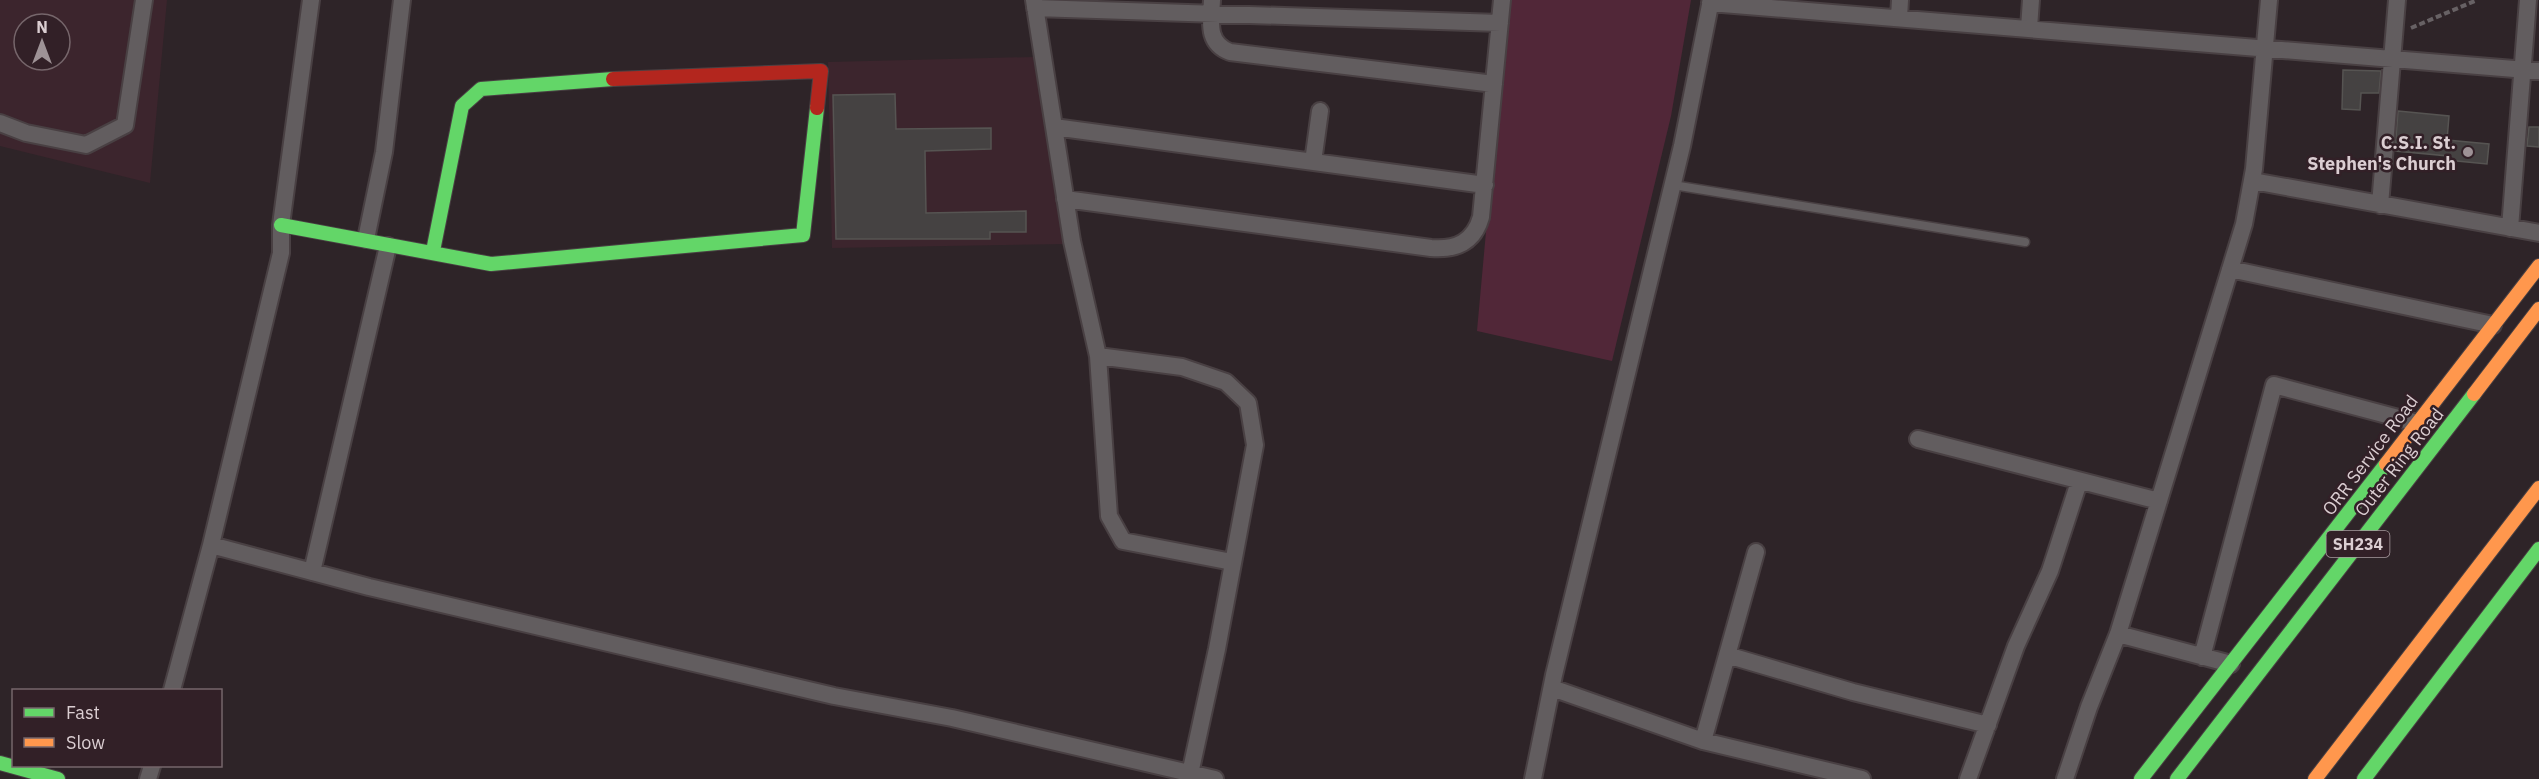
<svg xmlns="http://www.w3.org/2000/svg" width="2539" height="779" viewBox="0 0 2539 779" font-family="'IBM Plex Sans',sans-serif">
<rect width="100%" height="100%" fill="#2e2428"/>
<path fill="#3c252d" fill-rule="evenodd" d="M0 0H167L150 183 0 146ZM24 24H60V60H24Z
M1033 57 1067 244 832 248 828 62Z"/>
<path fill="#512738" d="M1507 0H1691L1671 116 1612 361 1477 331Z"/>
<path fill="#454242" stroke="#565452" stroke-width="1.5" d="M2343 70 2381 71 2379 93H2361L2360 110 2342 109Z
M895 94 896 129 991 128V149L925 151 926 213 1026 211V232H990V239H836L833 95Z
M2398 111 2449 116 2447 140 2489 144 2487 164 2447 160 2448 156 2395 151Z
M2529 127H2539V147L2527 146Z"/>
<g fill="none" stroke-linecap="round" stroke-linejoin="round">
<g stroke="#494043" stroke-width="11">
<path id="lane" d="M1673 185 2025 242"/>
</g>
<g stroke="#494043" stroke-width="20">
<path id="street" d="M1034 0 1072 241 1098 356 1109 516 1123 541 1232 562
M1212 0C1211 21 1206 43 1230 52L1494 84
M1710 3 2539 71
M1035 8 1500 23
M1899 18 1900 0
M2029 28 2031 0
M0 123 26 133 86 145 125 125 144 0
M1054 127 1485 185
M1313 162 1320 111
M2253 181 2539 233
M1065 199 1431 248C1456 250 1474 242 1481 217L1502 0
M2380 205 2397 0
M2510 228 2528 0
M366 239 384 152 402 0
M2230 269 2493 325
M1098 356 1182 367 1226 382 1248 403 1255 445 1217 649 1190 774
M1918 439 2159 501
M211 545 369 587 834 696 952 718 1215 779
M312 572 388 246
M2118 634 2231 664
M1727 655 1853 692 1988 725
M2202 657 2274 385 2417 423
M1552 688 1703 741 1862 779
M172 690 211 545 281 253V225L311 0
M1703 741 1756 552
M148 779 152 766
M1533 779 1554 675 1682 146 1711 0
M1968 779 2016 646 2050 571 2079 482
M2065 779 2089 707 2118 634 2244 224 2254 169 2269 0"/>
</g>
<g stroke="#494043" stroke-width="16">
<path id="fast" d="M281 225 491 264 803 235 817 108
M433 251 462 106 481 89 613 79
M0 763 58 779
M2141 779 2386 464
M2177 779 2474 394
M2364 779 2539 549"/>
</g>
<g stroke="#494043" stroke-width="16">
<path id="slow" d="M2474 394 2539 309
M2386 464 2539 266
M2315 779 2539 488"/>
</g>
<g stroke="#494043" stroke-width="16">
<path id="jam" d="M613 79 821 71 817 108"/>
</g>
<path stroke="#676164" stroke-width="4" stroke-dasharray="6 3" stroke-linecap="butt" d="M2411 28 2477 0"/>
<use href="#lane" stroke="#625d5f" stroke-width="8"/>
<use href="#street" stroke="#625d5f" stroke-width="16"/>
<use href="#fast" stroke="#63d668" stroke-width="14"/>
<use href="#slow" stroke="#ff974d" stroke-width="14"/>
<use href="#jam" stroke="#b3261e" stroke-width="14"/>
</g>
<circle fill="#9e9296" stroke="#322027" stroke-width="2" cx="2468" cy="152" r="6"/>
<g text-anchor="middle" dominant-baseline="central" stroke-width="5" stroke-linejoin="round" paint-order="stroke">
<rect fill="#322027" stroke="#a89a9f" stroke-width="1.5" x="2326.5" y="531" width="63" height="26" rx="4.5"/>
<g font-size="16" font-weight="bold" fill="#dbced2">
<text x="2358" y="544">SH234</text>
</g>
<g font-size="18" font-weight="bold" fill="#dbced2" stroke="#322027" text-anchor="end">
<text x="2456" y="142">C.S.I. St.<tspan x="2456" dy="21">Stephen's Church</tspan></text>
</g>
<g font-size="18" fill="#dbced2" stroke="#322027">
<text transform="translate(2370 455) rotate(-53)">ORR Service Road</text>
<text transform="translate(2399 462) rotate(-52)">Outer Ring Road</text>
</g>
</g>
<rect x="12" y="689" width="210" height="78" fill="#322027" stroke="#76666b" stroke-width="1.5"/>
<rect x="24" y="708" width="30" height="9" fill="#63d668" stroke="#76666b" stroke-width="1.5"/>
<text x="66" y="719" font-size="18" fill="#dbced2">Fast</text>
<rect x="24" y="738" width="30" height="9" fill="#ff974d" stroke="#76666b" stroke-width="1.5"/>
<text x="66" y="749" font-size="18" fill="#dbced2">Slow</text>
<g transform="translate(42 42)"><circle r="28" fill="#322027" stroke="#76666b" stroke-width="1.5"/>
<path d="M0-4.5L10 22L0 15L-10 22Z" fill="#9e9296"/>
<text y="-9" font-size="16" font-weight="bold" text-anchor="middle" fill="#dbced2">N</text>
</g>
</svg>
